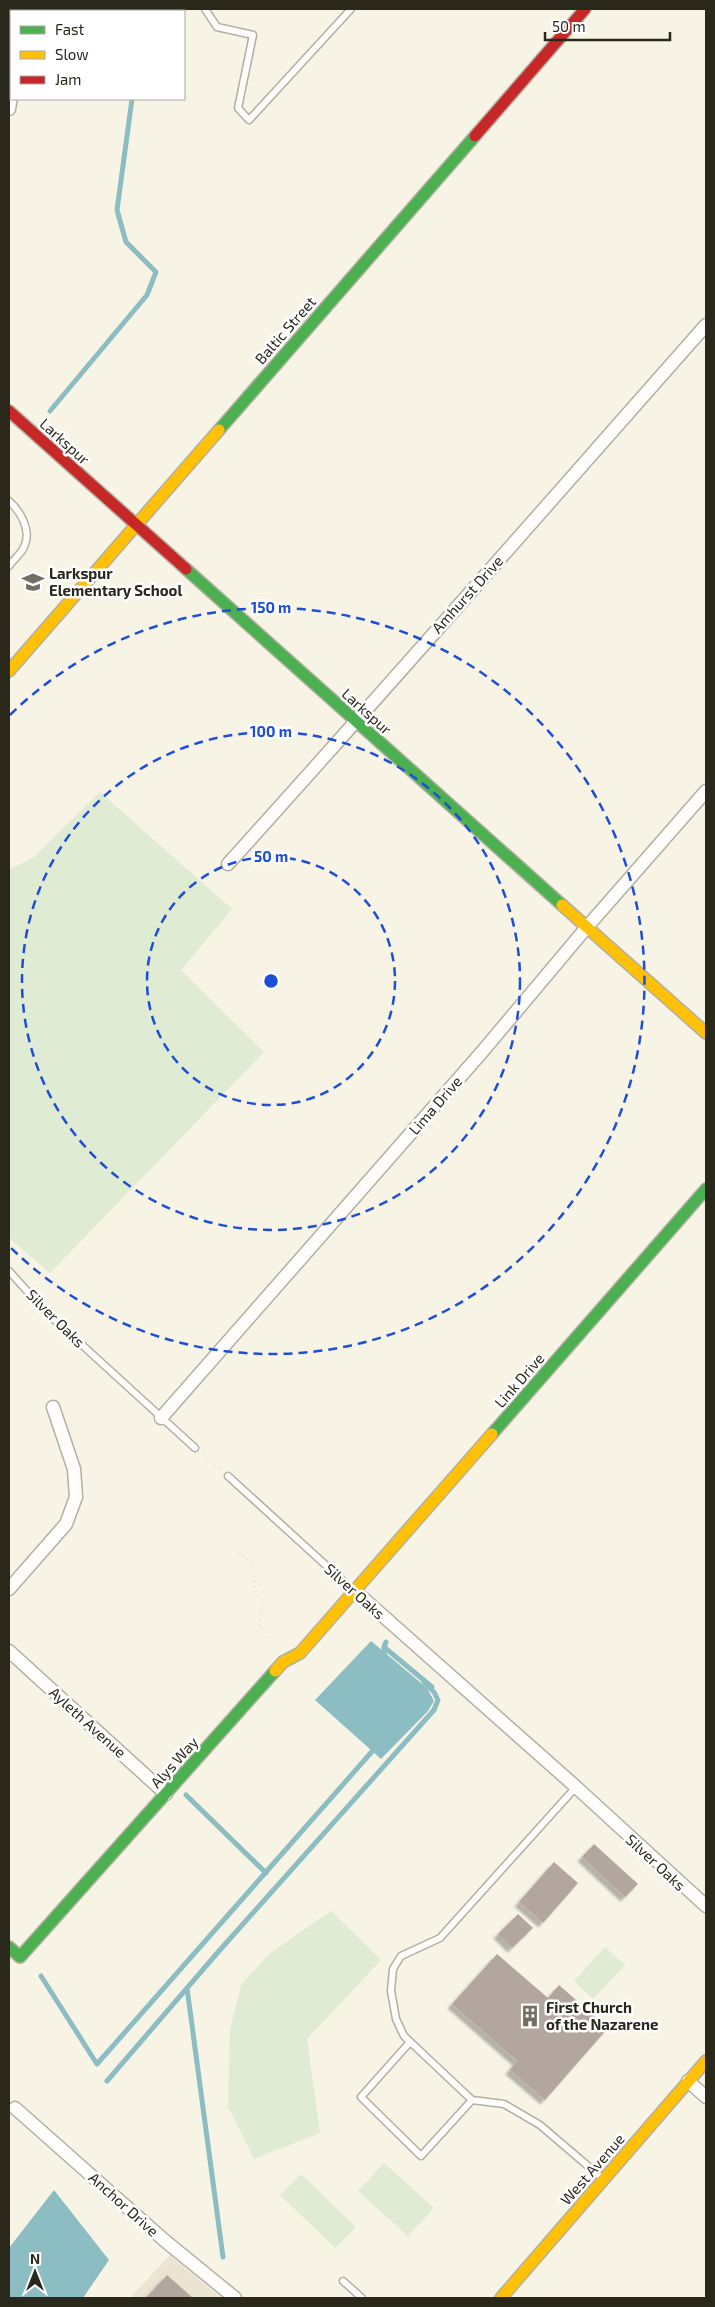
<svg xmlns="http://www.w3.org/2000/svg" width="715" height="2307" viewBox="0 0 715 2307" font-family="'Exo 2',sans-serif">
<defs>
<filter id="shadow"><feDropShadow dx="-4.5" dy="4.5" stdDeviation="1" flood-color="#0004"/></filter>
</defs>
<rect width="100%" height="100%" fill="#f7f4e6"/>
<path fill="#ece4d2" d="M170 2255 221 2298H130Z"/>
<path fill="#dfebd3" d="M100 792 232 909 181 970 264 1052 50 1273 9 1238V870L34 857Z
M331 1911 381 1960 307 2039 320 2133 254 2159 228 2107 230 2030 241 1985 269 1954Z
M605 1947 625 1965 593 1999 574 1981Z
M384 2163 434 2208 408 2236 358 2191Z
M301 2174 356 2227 335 2248 280 2195Z"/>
<path fill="#8bbdc2" d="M371 1641 427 1688 434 1701 428 1711 381 1759 315 1700Z
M54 2190 109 2260 83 2298H9V2248Z"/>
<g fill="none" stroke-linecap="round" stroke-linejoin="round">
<path stroke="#8bbdc2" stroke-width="5" d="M145 11V9
M50 411 147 295 156 272 126 242 117 210 132 99
M384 1659V1647
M186 1795 266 1873
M41 1976 97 2064 376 1747
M187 1988 223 2257
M107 2081 219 1951 434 1710 438 1700 434 1692 424 1682 432 1687 384 1647 386 1642"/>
</g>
<path fill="#b2a69e" filter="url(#shadow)" d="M594 1844 638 1884 625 1897 582 1857Z
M554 1862 578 1883 543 1923 519 1902Z
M518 1914 533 1928 512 1948 498 1934Z
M497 1954 548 1998 559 1985 608 2028 545 2100 510 2070 517 2061 452 2004Z
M167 2275 193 2298H146Z"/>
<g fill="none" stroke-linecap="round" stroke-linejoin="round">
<g stroke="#b2afa3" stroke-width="9">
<path id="lane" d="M205 9 217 27 253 35 238 108 249 120 351 9
M9 501C21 512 32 531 24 547 21 554 13 560 9 566
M9 1271 46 1312 195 1448
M228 1476 353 1590
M576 1787 440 1938 401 1956 393 1969 391 1991 396 2019 404 2036 472 2100 504 2104 540 2125 602 2178
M410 2042 361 2097 421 2156 472 2100
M343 2281 362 2298"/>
</g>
<g stroke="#b2afa3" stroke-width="15">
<path id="street" d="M29 11 30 9
M9 109 11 97
M228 864C389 686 547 505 706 325
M161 1418 482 1052 587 927 706 791
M9 1589 66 1524 76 1497 74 1469 53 1407
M355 1591 576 1787 706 1906
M9 1651 166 1794
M688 2081 706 2097
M15 2108 164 2240 235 2298"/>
</g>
<g stroke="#b2afa3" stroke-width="14">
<path id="fast" d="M219 430 475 136
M186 569 562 905
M492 1434 706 1189
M9 1947 20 1957 275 1671"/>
</g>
<g stroke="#b2afa3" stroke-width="14">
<path id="slow" d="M9 671 219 430
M562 905 706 1033
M275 1671 283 1662 300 1653 492 1434
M501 2298 706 2061"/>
</g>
<g stroke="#b2afa3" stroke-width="14">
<path id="jam" d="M475 136 585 9
M9 411 186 569"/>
</g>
<path stroke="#e3e2de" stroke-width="3" stroke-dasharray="1 4" stroke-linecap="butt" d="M203 1455 222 1470
M239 1552C260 1569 251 1566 255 1588 256 1594 261 1597 262 1603 263 1609 259 1619 259 1626L266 1633"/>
<use href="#lane" stroke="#fefdfb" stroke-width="6"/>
<use href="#street" stroke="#fefdfb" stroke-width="12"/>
<use href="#fast" stroke="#4caf50" stroke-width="11"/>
<use href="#slow" stroke="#ffc107" stroke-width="11"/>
<use href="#jam" stroke="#c62828" stroke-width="11"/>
</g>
<g fill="none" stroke="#1d4ed8" stroke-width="2.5" stroke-dasharray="9 6">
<circle cx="271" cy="981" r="124"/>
<circle cx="271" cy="981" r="249"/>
<path d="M10 715A373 373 0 1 1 10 1247"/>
</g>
<defs>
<g id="school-bare" transform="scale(1.725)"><path d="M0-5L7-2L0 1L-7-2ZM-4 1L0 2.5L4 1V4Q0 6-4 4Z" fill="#726f62" stroke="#fff" stroke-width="2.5" paint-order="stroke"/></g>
<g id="building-bare" transform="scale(1.725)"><path d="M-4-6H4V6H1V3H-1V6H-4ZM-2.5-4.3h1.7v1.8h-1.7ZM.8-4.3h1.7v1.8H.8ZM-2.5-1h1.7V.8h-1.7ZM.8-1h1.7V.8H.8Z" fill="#726f62" stroke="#fff" stroke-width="2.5" paint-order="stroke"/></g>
</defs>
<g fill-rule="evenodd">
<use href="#school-bare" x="33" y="582"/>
<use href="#building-bare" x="530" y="2016"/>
</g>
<g text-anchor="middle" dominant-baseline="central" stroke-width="5" stroke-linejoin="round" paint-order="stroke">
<g font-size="15" fill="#2a271b" stroke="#fff">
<text transform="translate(285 330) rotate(-49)">Baltic Street</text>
<text transform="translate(65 441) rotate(42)">Larkspur</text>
<text transform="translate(467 594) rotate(-48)">Amhurst Drive</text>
<text transform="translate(367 711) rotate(42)">Larkspur</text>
<text transform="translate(435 1105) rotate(-49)">Lima Drive</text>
<text transform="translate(56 1318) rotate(45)">Silver Oaks</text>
<text transform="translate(519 1380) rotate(-49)">Link Drive</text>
<text transform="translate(355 1591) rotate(42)">Silver Oaks</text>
<text transform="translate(88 1722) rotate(42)">Ayleth Avenue</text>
<text transform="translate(174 1762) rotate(-48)">Alys Way</text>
<text transform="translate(656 1862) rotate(43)">Silver Oaks</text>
<text transform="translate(592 2169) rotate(-49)">West Avenue</text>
<text transform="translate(124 2204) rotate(42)">Anchor Drive</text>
</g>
<g font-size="15" font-weight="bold" fill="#2a271b" stroke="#fff" text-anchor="start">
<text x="49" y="573">Larkspur<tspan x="49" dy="17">Elementary School</tspan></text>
<text x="546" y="2007">First Church<tspan x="546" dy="17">of the Nazarene</tspan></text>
</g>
</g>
<circle cx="271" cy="981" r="8" fill="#1d4ed8" stroke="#fff" stroke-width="2.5"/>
<g font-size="15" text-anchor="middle" font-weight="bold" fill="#1d4ed8" stroke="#fff" stroke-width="5" stroke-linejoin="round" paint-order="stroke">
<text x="271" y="613">150 m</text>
<text x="271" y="737">100 m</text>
<text x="271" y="862">50 m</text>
</g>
<rect width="715" height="2307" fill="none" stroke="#2a271b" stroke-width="20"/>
<rect x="10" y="10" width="175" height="90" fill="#ffffff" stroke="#aaa9a4"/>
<rect x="20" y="26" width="25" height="8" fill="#4caf50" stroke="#aaa9a4"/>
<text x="55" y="35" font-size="15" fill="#2a271b">Fast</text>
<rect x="20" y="51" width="25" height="8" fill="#ffc107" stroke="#aaa9a4"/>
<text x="55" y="60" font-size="15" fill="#2a271b">Slow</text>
<rect x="20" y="76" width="25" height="8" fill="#c62828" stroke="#aaa9a4"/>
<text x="55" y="85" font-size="15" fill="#2a271b">Jam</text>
<g transform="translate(35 2272)" stroke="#ffffff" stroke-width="4" paint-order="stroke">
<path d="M0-4L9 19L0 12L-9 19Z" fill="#2a271b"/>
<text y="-8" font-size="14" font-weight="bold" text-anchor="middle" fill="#2a271b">N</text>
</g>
<path d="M545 32v8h125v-8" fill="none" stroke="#2a271b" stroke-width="2.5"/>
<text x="552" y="32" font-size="15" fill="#2a271b" stroke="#ffffff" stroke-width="4" paint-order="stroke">50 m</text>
</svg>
